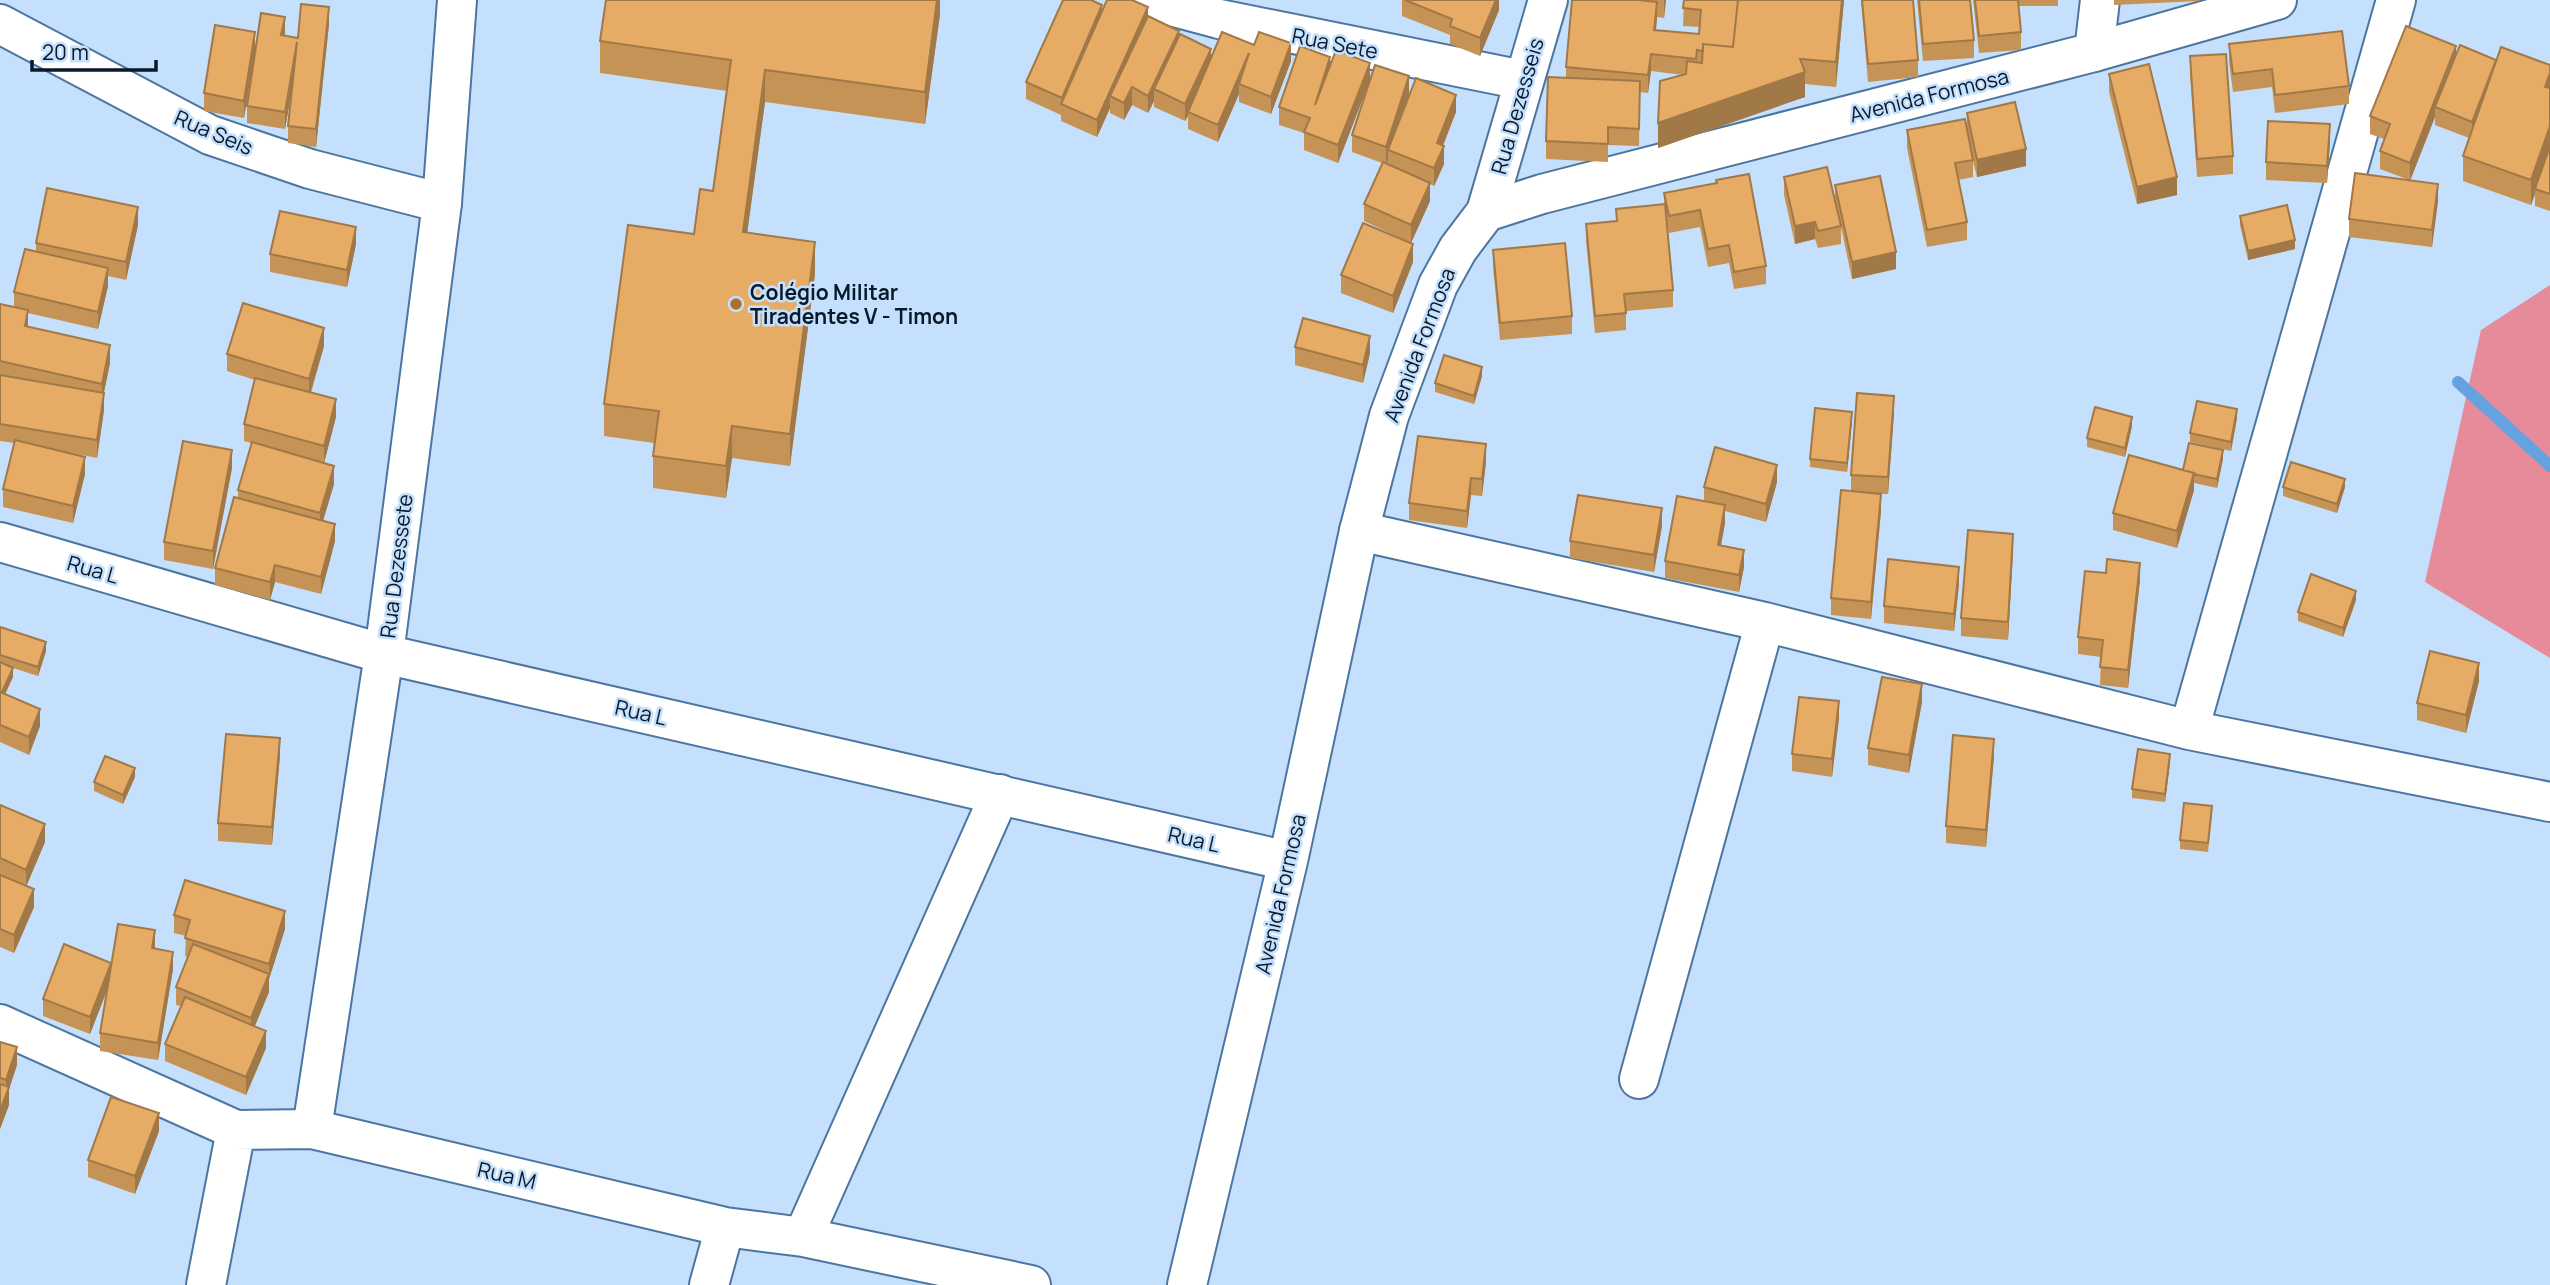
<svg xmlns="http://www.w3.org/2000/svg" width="2550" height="1285" viewBox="0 0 2550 1285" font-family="Manrope,sans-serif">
<rect width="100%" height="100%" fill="#c5e0fc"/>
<path fill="#e68b9a" d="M2550 285V658L2425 582 2481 330Z"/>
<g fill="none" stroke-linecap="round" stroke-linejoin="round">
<path stroke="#65a3e0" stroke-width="12" d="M2458 382 2550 466"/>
<g stroke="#4c769f" stroke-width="42">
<path id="street" d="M1148 0 1219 19 1523 80
M0 24 210 135 310 169 442 203
M2094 52 2100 0
M1486 212 1548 0
M1359 531 1765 622 2189 730 2550 802
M0 542 384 654 312 1129
M2189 730 2396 0
M0 1024 236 1130 312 1129 725 1227 803 1237 1031 1285
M1639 1079 1765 622
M803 1237 1000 794
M206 1285 236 1130
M709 1285 725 1227"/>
</g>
<g stroke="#4c769f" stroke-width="42">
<path id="secondary" d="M457 0 442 203 384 654 1288 861
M1187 1285 1288 861 1359 531 1389 416 1438 285 1458 249 1486 212 1542 194 2094 52 2277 0"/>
</g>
<use href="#street" stroke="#fff" stroke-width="38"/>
<use href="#secondary" stroke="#fff" stroke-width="38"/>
</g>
<path fill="#c69357" d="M940 0V14L925 124 765 102 747 233 815 274 790 466 732 458 726 498 653 488V456L654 443 604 436V404L694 234 713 191 727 91 600 73V41Z
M1402 0H1499V10L1480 56 1450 44V35L1402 16Z
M1572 0H1666L1664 18 1657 17 1656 30 1699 34 1700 27 1683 26 1684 0H1844L1836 87 1805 84V97L1658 148 1683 75 1651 71 1648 93 1640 92 1639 146 1608 145V162L1546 159V141L1566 78V67Z
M1861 0H1913L1918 60V77L1868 82Z
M1917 0H1970L1974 40V58L1923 61Z
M1973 0H2058V6H2019L2021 32V50L1979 53Z
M2114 0H2199V1L2114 5Z
M1102 11 1148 17 1179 35 1211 58 1291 61 1271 114 1239 102V94L1218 142 1188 129V116L1185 121 1154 107V101L1148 113 1132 105 1124 120 1110 113V108L1097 137 1061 121V115L1026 99V82Z
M329 24 316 147 288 143V126L293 84 285 129 247 123V106L284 36 298 38Z
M2229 44 2349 86V104L2275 113 2272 87 2233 92 2229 62Z
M255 49 244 118 204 111V93Z
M2456 55 2550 65V211L2535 206V194L2531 205 2463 181V156L2469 138 2435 125V117L2410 180 2438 201 2432 247 2349 237V219L2409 180 2380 169V151L2384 139 2370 134V116Z
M2190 56 2233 156V174L2197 177 2190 73Z
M2109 74 2177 195 2137 204 2109 92Z
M1370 80 1338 163 1304 150V133L1279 125V107Z
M1409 94 1406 103 1456 112 1443 146 1444 164 1434 186 1430 184V201L1411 243 1364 221V204L1382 163 1352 152V135Z
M1967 113 2026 166 1977 177 1973 161V177L1958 180 1967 222V240L1927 247 1907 148V130L1967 127Z
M2330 142 2327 183 2266 180V162Z
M1784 177 1835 203V185L1896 269 1852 279 1841 227V244L1818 248 1815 239 1795 244 1784 195Z
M1716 183 1766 266V284L1734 289 1729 263 1708 267 1700 227 1669 233 1667 223 1673 290V307L1626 311V330L1595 333 1586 241V224L1616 221V209L1664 204V193Z
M2240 216 2295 249 2248 260 2240 225Z
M138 225 126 280 108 276V286L98 329 28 313V327L110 363 104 393V410L97 458 66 452 85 474 73 523 3 507V489L14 443 0 441V304L14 307V292L36 251V243Z
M356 244 347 287 270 272V254Z
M1493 250 1572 316V334L1500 340 1493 267Z
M1413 262 1393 313 1341 293V275Z
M324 346 311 393 336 417 324 463 334 484 323 521 335 541 321 594 275 582 270 600 215 585V568L238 498V490L251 443 244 441V424L255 380 227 371V354Z
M1295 347 1370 353 1363 383 1295 365Z
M1482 376 1474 404 1435 392V383Z
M1894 413 1888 494H1881V511L1871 619 1831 615V598L1851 491V475Z
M2237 418 2231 451 2190 442V433Z
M1852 421 1847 472 1810 467V459Z
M2132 426 2125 457 2087 447V438Z
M2223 459 2217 488 2194 483V490L2177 548 2113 530V513L2183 470Z
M1486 462 1482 496 1471 495 1467 528 1409 520V503Z
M232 468 213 569 164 560V542Z
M1777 482 1766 522 1725 511V523L1721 545 1744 567 1739 592 1665 578V561L1704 501V487Z
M2283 487H2345L2337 513 2283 496Z
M1662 526 1654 572 1570 558V541Z
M2013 551 2008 640 1961 636V618Z
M2140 580 2128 688 2100 685 2101 657 2078 654V637Z
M1959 584 1954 631 1884 623V606Z
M2356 600 2343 637 2298 621V612Z
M0 627 46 651 38 676 13 668V677L5 694 40 726 29 755 0 742Z
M2479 681 2466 733 2417 720V703Z
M1922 702 1909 773 1868 765V748Z
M1839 718 1832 777 1792 771V754Z
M280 756 272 845 218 841V823Z
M1994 756 1986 847 1946 843V826Z
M2170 763 2165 802 2132 798V789Z
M135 777 123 804 94 791V782Z
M0 805 45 842 26 886 34 907 14 953 0 947Z
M2212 815 2208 852 2180 849V840Z
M174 915 285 929 269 979V992L255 1026 266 1048 246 1095 165 1061V1044L181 1006 176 1005V987L188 957 185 956 186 936 174 933Z
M155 949 173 969 158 1060 100 1051V1033L107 990 90 1034 43 1016V999L111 963Z
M0 1042 17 1065 9 1089V1105L0 1129Z
M159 1131 135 1194 88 1177V1160Z"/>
<path fill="#a17847" d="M937 0H940V14L925 124V92Z
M1496 0H1499V10L1480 56V38Z
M1664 0H1666L1664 18Z
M1842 0H1844L1836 87V62Z
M1657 2V19L1654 47V30Z
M1102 5V23L1062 104V98Z
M329 7V24L316 147V129Z
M1148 7V25L1110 96V108L1097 137V120Z
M285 17V34L281 53V35Z
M1179 31V48L1154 89V101L1148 113V96Z
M255 32V49L244 118V101Z
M297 42V60L285 129V112Z
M1291 43V61L1271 114V97Z
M2456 46V63L2435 107V117L2410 181V163Z
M1211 49V67L1188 112V116L1185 121V104Z
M1249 53 1239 84V94L1218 142V125Z
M1651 54V71L1648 93V75Z
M1330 57V74L1315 105Z
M2496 60 2472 139V122Z
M1370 63V80L1338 163V145Z
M765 70V102L743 264V232Z
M1805 72V97L1658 148V123Z
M2550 73V98L2545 87Z
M1409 76V94L1390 151 1388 150V159L1386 164V147Z
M1132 87V105L1124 120V103Z
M1456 95V112L1437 160V143Z
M2330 124V142L2327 183V166Z
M2550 126V151L2535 189V194L2531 205V180Z
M1444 146V164L1434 186V168Z
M2026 149V166L1977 177V160Z
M2177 177V195L2137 204V187Z
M1430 183V201L1411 243V225Z
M2438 184V201L2432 247V230Z
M138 207V225L126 280V262Z
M1815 222V239L1795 244V226Z
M356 227V244L347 287V270Z
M2295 240V249L2248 260V251Z
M815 242V274L790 466V434Z
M1413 244V262L1393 313V296Z
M1896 252V269L1852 279V262Z
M108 268V286L98 329V312Z
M28 310V327L25 326Z
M324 328V346L309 397V379Z
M1370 336V353L1363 383V365Z
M110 345V363L102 401V384Z
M1482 367V376L1474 404V396Z
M104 393V410L97 458V440Z
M1894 396V413L1888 494V477Z
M336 399V417L324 463V446Z
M2237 409V418L2231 451V442Z
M1852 412V421L1847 472V463Z
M2132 417V426L2125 457V448Z
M732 426V458L726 498V466Z
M1486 444V462L1482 496V479Z
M232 450V468L213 569V551Z
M2223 450V459L2217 488V479Z
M85 457V474L73 523V506Z
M1777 465V482L1766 522V504Z
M334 466V484L320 531V513Z
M2194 473V490L2177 548V531Z
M1471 478V495L1467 528V511Z
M2345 479V487L2337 513V504Z
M1881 494V511L1871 619V602Z
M1725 505V523L1718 562V545Z
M1662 508V526L1654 572V555Z
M335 524V541L321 594V577Z
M2013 534V551L2008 640V622Z
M1744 550V567L1739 592V575Z
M2140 563V580L2128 688V670Z
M275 565V582L270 600V582Z
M1959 567V584L1954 631V614Z
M2356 591V600L2343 637V628Z
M46 642V651L38 676V667Z
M2479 663V681L2466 733V715Z
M13 668V677L0 705V696Z
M1922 684V702L1909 773V755Z
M1839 701V718L1832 777V759Z
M40 709V726L29 755V737Z
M280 738V756L272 845V827Z
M1994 739V756L1986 847V830Z
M2170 754V763L2165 802V794Z
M135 768V777L123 804V795Z
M45 824V842L26 887V870Z
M34 889V907L14 953V935Z
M285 911V929L269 979V992L251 1035V1018L269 976V964Z
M155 930V948L152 966V948Z
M173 952V969L158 1060V1043Z
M111 963V980L90 1034V1017Z
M266 1031V1048L246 1095V1077Z
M17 1047V1065L9 1089V1105L0 1129V1111L6 1095V1080Z
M159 1113V1131L135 1194V1176Z"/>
<path fill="#e6ab65" stroke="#a17847" stroke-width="2" d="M606 0H937L925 92 765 70 743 232 815 242 790 434 732 426 726 466 653 456 659 411 604 404 628 225 694 234 700 189 713 191 731 60 600 41Z
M1063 0H1091L1102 5 1062 98 1026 82Z
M1107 0H1132L1148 7 1097 120 1061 104Z
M1405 0H1496L1480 38 1450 26 1452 19Z
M1572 0H1638L1657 2 1654 30 1699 34 1701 10 1683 8 1684 0H1738L1733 47 1703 44V51L1697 50 1696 59 1651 54 1648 75 1566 67Z
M1738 0H1842L1836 62 1800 59 1805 72 1658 123 1660 81 1686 74 1687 61 1702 63 1703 44 1733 47Z
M1862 0H1913L1918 60 1868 64Z
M1919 0H1970L1974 40 1923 44Z
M1975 0H2018L2021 32 1979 36Z
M301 4 329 7 316 129 288 126 297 42 285 112 247 106 261 13 285 17 281 35 298 38Z
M1148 16 1179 31 1148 96 1132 87 1124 103 1110 96Z
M215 25 255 32 244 101 204 93Z
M2406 26 2456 46 2410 163 2380 151 2390 124 2370 116Z
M2342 31 2349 86 2275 95 2272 69 2233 74 2229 44Z
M1222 32 1254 45 1259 32 1291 43 1271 97 1239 84 1249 53 1218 125 1188 112Z
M1180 34 1211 49 1185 104 1154 89Z
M2460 45 2496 60 2472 122 2435 107Z
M1300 46 1330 57 1315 105 1336 50 1370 63 1338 145 1304 132 1310 118 1279 107Z
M2501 47 2550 65V73L2545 87 2550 88V126L2531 180 2463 156Z
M2226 54 2233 156 2197 159 2190 56Z
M2149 64 2177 177 2137 187 2109 74Z
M1375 65 1409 76 1386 147 1352 135Z
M1548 77 1640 81 1639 129 1608 127V144L1546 141Z
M1416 78 1456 95 1437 143 1444 146 1434 168 1388 150Z
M2015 102 2026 149 1977 160 1967 113Z
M1965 119 1973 160 1955 163 1967 222 1927 230 1907 130Z
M2268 121 2330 124 2327 166 2266 162Z
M2550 146V194L2535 189Z
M1383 162 1430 183 1411 225 1364 204Z
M1827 167 1841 226 1818 231 1815 222 1795 226 1784 177Z
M2355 173 2438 184 2432 230 2349 219Z
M1749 174 1766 266 1734 272 1729 245 1708 249 1700 210 1669 216 1664 193 1717 183 1716 180Z
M1880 176 1896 252 1852 262 1835 185Z
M47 188 138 207 126 262 36 243Z
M1665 204 1673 290 1624 294 1626 313 1595 316 1586 224 1617 221 1616 209Z
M2287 205 2295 240 2248 251 2240 216Z
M280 211 356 227 347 270 270 254Z
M1363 223 1413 244 1393 296 1341 275Z
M1565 243 1572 316 1500 323 1493 250Z
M25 249 108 268 98 312 14 292Z
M243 303 324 328 309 379 227 354Z
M0 304 28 310 25 326 110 345 102 384 0 361Z
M1303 318 1370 336 1363 365 1295 347Z
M1444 355 1482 367 1474 396 1435 383Z
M0 375 104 393 97 440 0 424Z
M255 378 336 399 324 446 244 424Z
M1857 393 1894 396 1888 477 1851 475Z
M2197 401 2237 409 2231 442 2190 433Z
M2095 407 2132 417 2125 448 2087 438Z
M1815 408 1852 412 1847 463 1810 459Z
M1418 436 1486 444 1482 479 1471 478 1467 511 1409 503Z
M15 440 85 457 73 506 3 489Z
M183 441 232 450 213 551 164 542Z
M252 442 334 466 320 513 238 490Z
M2189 443 2223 450 2217 479 2193 474 2194 473 2183 470Z
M1715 447 1777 465 1766 504 1704 487Z
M2129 455 2194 473 2177 531 2113 513Z
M2291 462 2345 479 2337 504 2283 487Z
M1841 490 1881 494 1871 602 1831 598Z
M1578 495 1662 508 1654 555 1570 541Z
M1677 496 1725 505 1718 545 1744 550 1739 575 1665 561Z
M234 497 335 524 321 577 275 565 270 582 215 568Z
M1968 530 2013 534 2008 622 1961 618Z
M1888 559 1959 567 1954 614 1884 606Z
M2107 559 2140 563 2128 670 2100 667 2103 640 2078 637 2085 571 2106 573Z
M2311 574 2356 591 2343 628 2298 612Z
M0 627 46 642 38 667 0 655Z
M2430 651 2479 663 2466 715 2417 703Z
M0 662 13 668 2 692H0Z
M1882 677 1922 684 1909 755 1868 748Z
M0 692 40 709 29 737 0 725Z
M1799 697 1839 701 1832 759 1792 754Z
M226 734 280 738 272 827 218 823Z
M1953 735 1994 739 1986 830 1946 826Z
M2138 749 2170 754 2165 794 2132 789Z
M105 756 135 768 123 795 94 782Z
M2184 803 2212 806 2208 843 2180 840Z
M0 805 45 824 26 870 0 858Z
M0 875 34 889 14 935 0 929Z
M185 880 285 911 269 964 185 938 190 920 174 915Z
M118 924 155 930 152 948 173 952 158 1043 100 1033Z
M64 944 111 963 90 1017 43 999Z
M193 944 269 974 251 1018 176 987Z
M185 997 266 1031 246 1077 165 1044Z
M0 1042 17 1047 6 1080 0 1078Z
M0 1084 9 1087 0 1111Z
M111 1097 159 1113 135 1176 88 1160Z"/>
<circle fill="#a8722d" stroke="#c5e0fc" stroke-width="2.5" cx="736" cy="304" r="7"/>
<g text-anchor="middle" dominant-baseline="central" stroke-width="5" stroke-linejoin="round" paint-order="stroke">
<g font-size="21" fill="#081a2a" stroke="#c5e0fc">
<text transform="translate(1335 43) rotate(11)">Rua Sete</text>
<text transform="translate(1929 95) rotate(-14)">Avenida Formosa</text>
<text transform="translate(1517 106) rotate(-74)">Rua Dezesseis</text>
<text transform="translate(214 132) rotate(23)">Rua Seis</text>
<text transform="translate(1419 345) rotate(-69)">Avenida Formosa</text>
<text transform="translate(396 566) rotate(-83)">Rua Dezessete</text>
<text transform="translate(93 569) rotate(16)">Rua L</text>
<text transform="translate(641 712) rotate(13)">Rua L</text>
<text transform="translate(1194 839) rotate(13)">Rua L</text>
<text transform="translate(1280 894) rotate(-77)">Avenida Formosa</text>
<text transform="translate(507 1175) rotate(13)">Rua M</text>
</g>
<g font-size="21" font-weight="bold" fill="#081a2a" stroke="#c5e0fc" text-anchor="start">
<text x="750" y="292">Colégio Militar<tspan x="750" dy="24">Tiradentes V - Timon</tspan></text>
</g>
</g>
<path d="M32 60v10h124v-10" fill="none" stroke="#081a2a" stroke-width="3.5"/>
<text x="42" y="60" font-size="21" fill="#081a2a" stroke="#c5e0fc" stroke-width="5" paint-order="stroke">20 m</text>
</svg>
